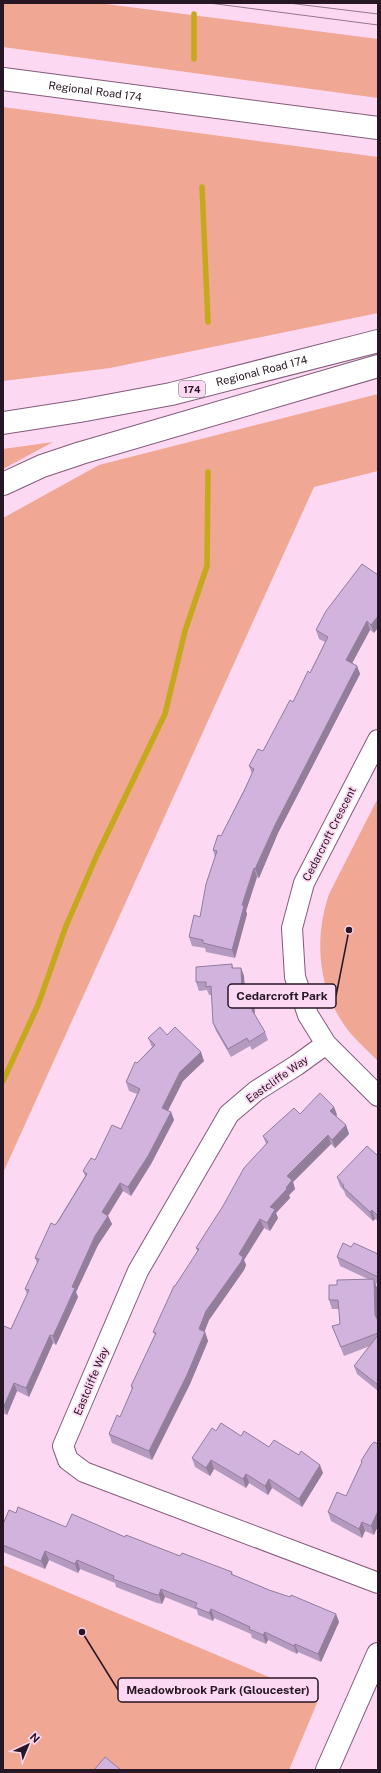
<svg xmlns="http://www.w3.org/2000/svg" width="381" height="1773" viewBox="0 0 381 1773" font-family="'Public Sans',sans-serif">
<rect width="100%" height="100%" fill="#fdd8f3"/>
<path fill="#f0a793" d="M3 3H98L378 39V98L3 47Z
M3 107 378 157V313L110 368 3 381Z
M378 394V471L314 487 3 1173V518L99 465Z
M53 442 3 469V449Z
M378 798V1061C369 1052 360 1044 352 1035 318 995 313 942 329 894Z
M3 1565 319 1698 289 1770H3Z"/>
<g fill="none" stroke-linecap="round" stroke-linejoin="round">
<path stroke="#c6a81c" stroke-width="5.5" d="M194 14V59
M202 187 208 322
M3 1081 38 1005 66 926 97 855 165 714 185 631 207 566 208 472"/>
<g stroke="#835b7a" stroke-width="22">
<path id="minor" d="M378 740 304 883 292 928 295 977 308 1015 326 1044 378 1096
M326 1044 297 1065 256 1091 229 1114 138 1271 63 1446 68 1460 84 1472 378 1583"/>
</g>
<g stroke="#835b7a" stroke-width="24">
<path id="tertiary" d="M327 1770 378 1654"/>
</g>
<g stroke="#835b7a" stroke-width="24">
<g id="motorway">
<path id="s1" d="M3 79 378 128"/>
<path id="s2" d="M3 423 80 411 171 394 378 341"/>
<path d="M3 484 42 466 81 453 378 366"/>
</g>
</g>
<use href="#minor" stroke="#fff" stroke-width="20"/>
<use href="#tertiary" stroke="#fff" stroke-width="22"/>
<use href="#motorway" stroke="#fff" stroke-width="22"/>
<path stroke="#92778b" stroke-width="1" d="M209 3 378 25
M288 3 378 14"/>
</g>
<path fill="#b49abf" d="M362 564 374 633 370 630 352 663 357 666 360 674 278 833 259 878 257 877 246 911 247 914 235 958 206 952 205 948 192 946 189 937 200 917 215 857 213 850 221 836 252 774 249 766 263 751 310 673 325 642 319 639 316 630Z
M232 964 233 968H241L244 976 245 990H251L254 998 255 1015 265 1032 268 1040 252 1050 250 1046 231 1057 216 1031 213 1023 212 995H209L207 990 199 991 196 982Z
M167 1035 204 1061 183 1081 168 1111 171 1112 174 1120 151 1164 131 1196 123 1191 108 1216 112 1224 98 1245 76 1292 78 1297 63 1330 56 1345 53 1343 29 1397 17 1391 7 1415 3 1413V1327L11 1329 27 1294 25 1289 37 1263 35 1258 85 1176 83 1171 95 1160 121 1129 137 1094 129 1091 126 1082 137 1063 152 1047 148 1038Z
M334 1107 337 1115 336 1116 346 1125 349 1134 335 1148 331 1144 293 1182 295 1189 289 1195 290 1198 276 1213 278 1218 270 1231 264 1228 244 1260 246 1265 244 1270 209 1320 204 1332H205L208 1341 190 1384 152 1460 112 1443 109 1434 120 1417 132 1390 131 1386 155 1335 153 1332 175 1286 198 1252 196 1248 266 1144 263 1136 300 1114Z
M378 1156V1221L375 1219 373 1221 346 1196 344 1191 340 1186 337 1177Z
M351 1247 378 1254V1284L375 1283 377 1288 378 1312V1391L357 1374 354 1366 370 1346 344 1356 332 1326 340 1324 339 1309H332L329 1300 337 1285 368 1279 340 1266 337 1257Z
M216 1431 269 1447 323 1473 302 1507 272 1488 268 1495 249 1483 246 1488 214 1469 210 1476 195 1467 192 1458Z
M371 1445 374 1535 365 1531 362 1538 331 1521 328 1512 346 1496 361 1464V1461Z
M16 1513 66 1527 125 1537 180 1556 232 1572 233 1575 269 1590 336 1614 339 1622 321 1662 298 1652 297 1654 268 1640 266 1644 252 1638 251 1634 214 1618 213 1621 198 1615 197 1610 165 1597 162 1604 157 1603 116 1587 115 1583 80 1569 78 1573 49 1560 45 1569 3 1552V1524Z"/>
<path fill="#927d9b" d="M378 616V628L374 633 371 625Z
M367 621 370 630 349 669 346 660Z
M357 666 360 674 278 833 259 878 255 869 275 825Z
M254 868 257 877 246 911 247 914 235 958 232 950 242 905Z
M241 968 244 976 245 999 242 990Z
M251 990 254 998 255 1018 252 1010Z
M201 1052 204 1061 183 1081 165 1116 162 1108 180 1072Z
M334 1107 337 1115 333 1119 330 1111Z
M171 1112 174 1120 151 1164 131 1196 128 1187Z
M346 1125 349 1134 335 1148 332 1140Z
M328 1135 331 1144 293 1182 295 1189 289 1195 290 1198 276 1213 278 1218 270 1231 267 1223 270 1207 286 1188 287 1176Z
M120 1183 123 1191 105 1220 102 1212Z
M372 1210 375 1219 373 1221 370 1212Z
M108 1216 112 1224 98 1245 76 1292 78 1297 56 1345 53 1336 72 1287 95 1236Z
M260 1219 264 1228 244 1260 246 1265 244 1270 209 1320 202 1338 199 1329 206 1311 239 1254Z
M374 1279 377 1288 378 1322 375 1315Z
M205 1332 208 1341 190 1384 152 1460 149 1451Z
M50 1335 53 1343 29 1397 26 1388Z
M14 1383 17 1391 7 1415 4 1406Z
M211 1460 214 1469 210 1476 206 1468Z
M320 1465 323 1473 302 1507 299 1499Z
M246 1474 249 1483 246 1488 243 1479Z
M269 1479 272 1488 268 1495 265 1486Z
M378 1511V1526L374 1535 371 1526Z
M362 1522 365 1531 362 1538 359 1529Z
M45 1551 49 1560 45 1569 41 1561Z
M77 1560 80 1569 78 1573 75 1564Z
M161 1589 165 1597 162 1604 159 1595Z
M211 1609 214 1618 213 1621 209 1613Z
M336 1614 339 1622 321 1662 318 1654Z
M265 1632 268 1640 266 1644 263 1635Z
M295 1644 298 1652 297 1654 294 1646Z"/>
<path fill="#d1b3de" stroke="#927d9b" d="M362 564 378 575V616L371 625 367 621 346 660 357 666 275 825 255 869 254 868 242 905 244 906 232 950 203 943V940L189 937 194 915 200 917 206 884 217 851 213 850 218 835 221 836 245 789 254 769 249 766 258 749 263 751 290 700 293 702 308 671 310 673 328 637 316 630 326 611Z
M232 964V968H241L242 990H251L252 1010 265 1032 249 1042 247 1038 228 1049 213 1023 211 986 206 987V982H196V967Z
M160 1027 167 1035 175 1027 201 1052 180 1072 162 1108 171 1112 148 1156 128 1187 120 1183 102 1212 108 1216 95 1236 72 1287 75 1288 60 1321 53 1336 50 1335 26 1388 14 1383 4 1406H3V1327L4 1326 11 1329 29 1290 25 1289 39 1259 35 1258 51 1223 55 1225 59 1220 87 1174 83 1171 91 1158 95 1160 112 1125 121 1129 140 1089 126 1082 135 1062 137 1063 155 1045 148 1038Z
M320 1093 334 1107 330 1111 346 1125 332 1140 328 1135 287 1176 292 1180 286 1188 287 1189 270 1207 275 1209 267 1223 260 1219 239 1254 243 1257 241 1262 206 1311 199 1329 205 1332 187 1375 149 1451 109 1434 117 1415 120 1417 133 1387 131 1386 156 1333 153 1332 174 1286H175L199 1249 196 1248 223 1206 244 1168 268 1142 263 1136 294 1108 300 1114Z
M367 1146 378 1156V1216L372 1210 370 1212 343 1187 344 1186 337 1177Z
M343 1243 351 1247 354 1243 378 1254V1277L337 1257Z
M374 1279 375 1315 378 1321V1333L341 1347 332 1326 340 1324 338 1300H329V1285H337V1280Z
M378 1335V1385L354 1366Z
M221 1423 241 1436 244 1431 269 1447 274 1440 299 1455 301 1451 320 1465 299 1499 269 1479 265 1486 246 1474 243 1479 211 1460 206 1468 192 1458 212 1428 216 1431Z
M374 1442 378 1444V1511L371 1526 362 1522 359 1529 328 1512 337 1492 346 1496 362 1462 361 1461 371 1445Z
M18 1507 66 1527 72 1514 125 1537 126 1535 180 1556 182 1553 232 1572 231 1574 269 1590 290 1597 291 1595 336 1614 318 1654 295 1644 294 1646 265 1632 263 1635 249 1629 250 1627 211 1609 209 1613 195 1607 197 1603 161 1589 159 1595 154 1594 113 1579 114 1576 77 1560 75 1564 45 1551 41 1561 3 1545V1524L9 1510 16 1513Z
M105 1757 121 1770H94Z"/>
<g text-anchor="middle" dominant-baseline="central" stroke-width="3.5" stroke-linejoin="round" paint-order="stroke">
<rect fill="#fdd8f3" stroke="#675061" stroke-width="1" x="179" y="381" width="26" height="16" rx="3"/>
<g font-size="10" font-weight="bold" fill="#271623">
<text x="192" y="389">174</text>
</g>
<g font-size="11" fill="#271623" stroke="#fdd8f3">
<text stroke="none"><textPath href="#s1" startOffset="93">Regional Road 174</textPath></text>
<text stroke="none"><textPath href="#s2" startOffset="264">Regional Road 174</textPath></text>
<text transform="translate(329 834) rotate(-63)">Cedarcroft Crescent</text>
<text transform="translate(277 1079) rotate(-35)">Eastcliffe Way</text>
<text transform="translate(91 1381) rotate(-67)">Eastcliffe Way</text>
</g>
</g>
<path fill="none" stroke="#271623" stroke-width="1.5" d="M349 930L336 996M82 1632L118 1690"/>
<g fill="#271623" stroke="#fdd8f3" stroke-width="1.5">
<circle cx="349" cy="930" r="4"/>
<circle cx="82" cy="1632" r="4"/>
</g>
<g fill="#fdd8f3" stroke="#271623" stroke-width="1.5">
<rect x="228" y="984" width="108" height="24" rx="4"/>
<rect x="118" y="1678" width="200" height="24" rx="4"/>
</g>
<g font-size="12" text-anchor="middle" font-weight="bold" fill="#271623">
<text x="282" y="1000">Cedarcroft Park</text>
<text x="218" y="1694">Meadowbrook Park (Gloucester)</text>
</g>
<rect width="381" height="1773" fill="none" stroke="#271623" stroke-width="8"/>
<g transform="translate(28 1745) rotate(44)" stroke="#fdd8f3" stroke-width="3" paint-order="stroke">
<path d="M0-3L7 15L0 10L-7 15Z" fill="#271623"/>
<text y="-6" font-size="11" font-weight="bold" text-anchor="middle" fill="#271623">N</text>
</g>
</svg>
